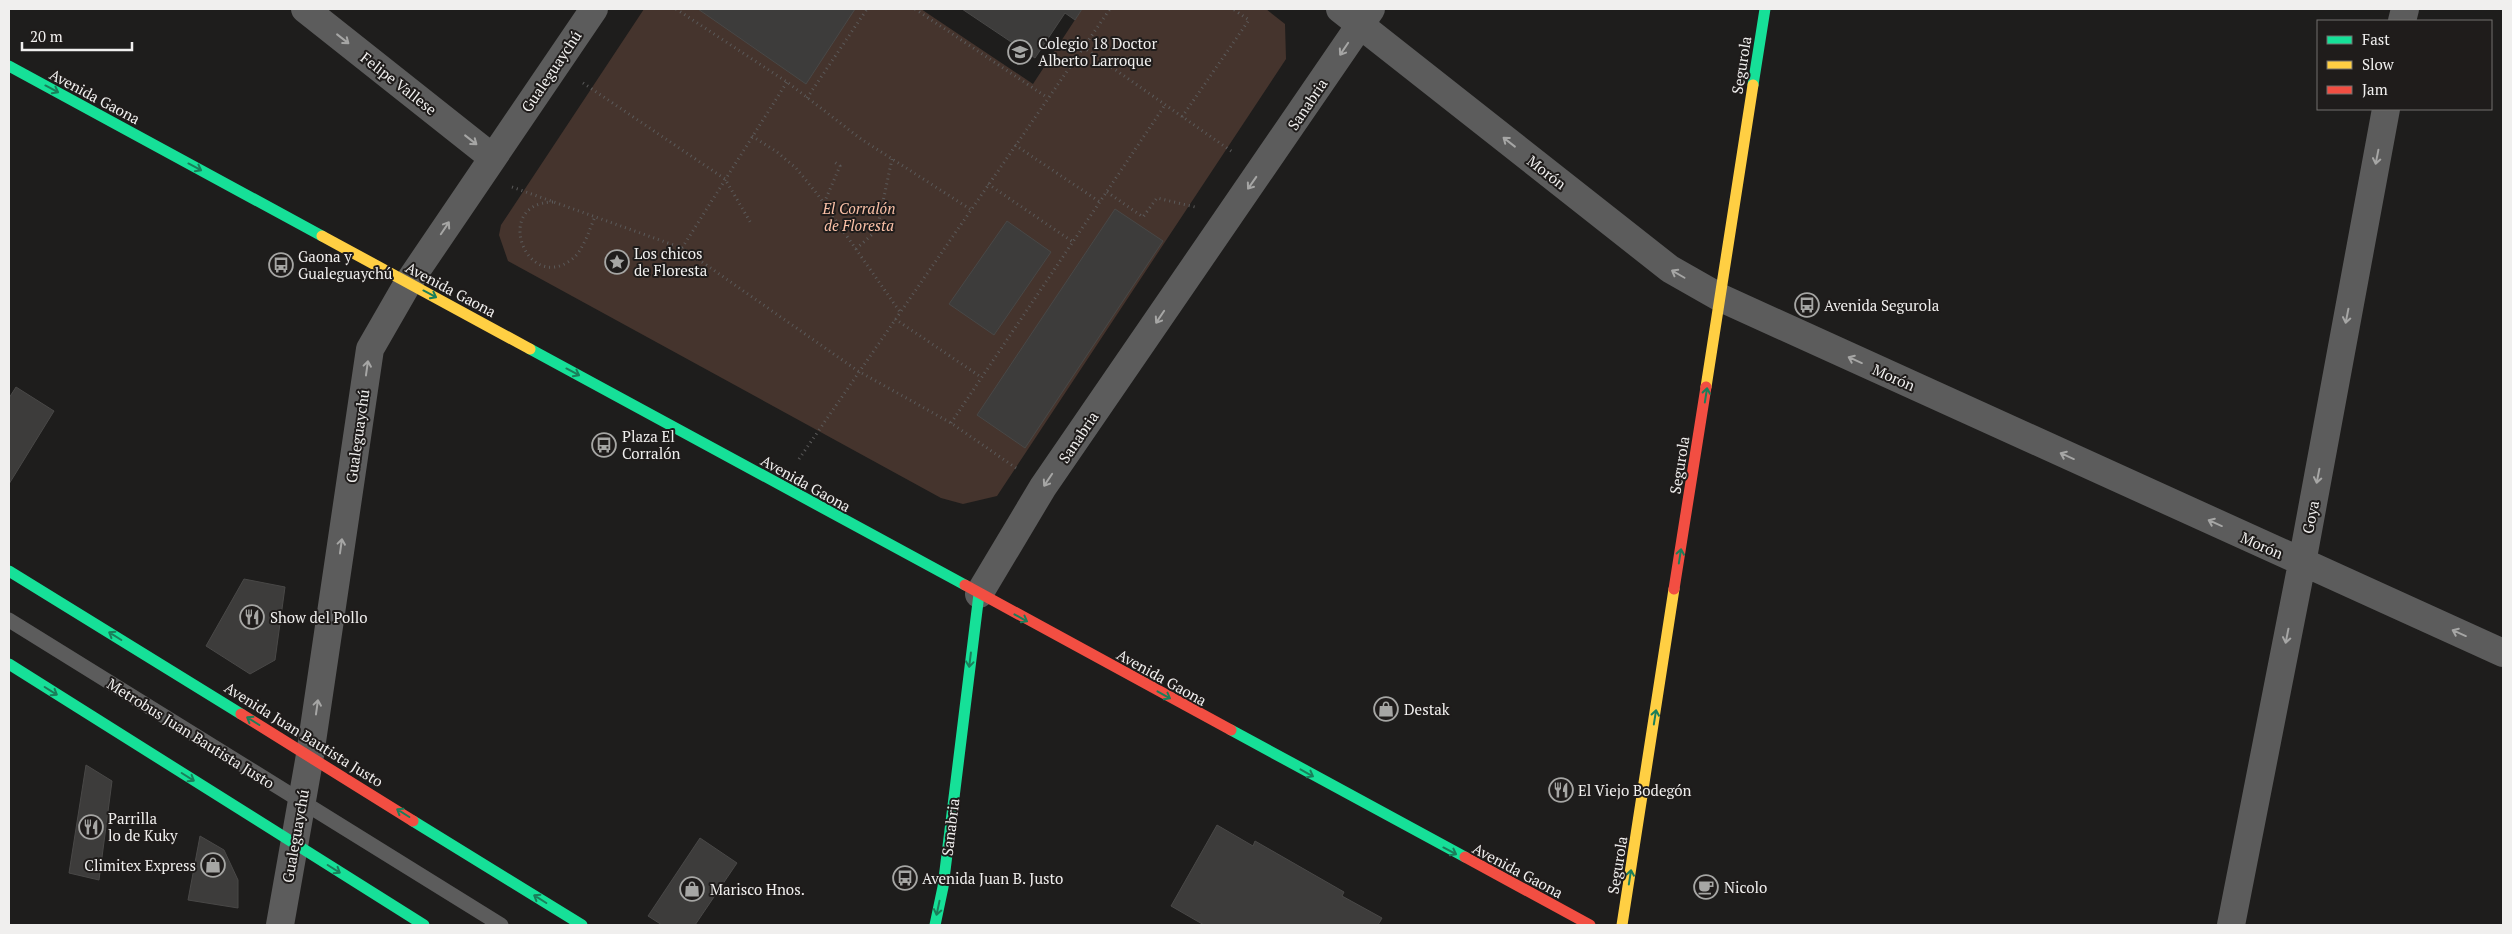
<svg xmlns="http://www.w3.org/2000/svg" width="2512" height="934" viewBox="0 0 2512 934" font-family="'PT Serif',serif">
<rect width="100%" height="100%" fill="#1e1d1c"/>
<path fill="#45342d" d="M644 9H921L1033 84 1082 9H1266L1285 24 1286 59 997 496 963 504 941 498 508 261 499 235 501 225Z"/>
<path fill="#3d3c3b" stroke="#494847" d="M698 9H855L806 84Z
M962 9H1082L1075 20 1065 13 1035 58Z
M1115 209 1163 241 1025 448 977 415Z
M1007 221 1051 252 994 335 949 304Z
M16 387 54 411 9 484V398Z
M244 579 285 587 275 660 250 674 206 646Z
M86 765 112 781 99 880 69 873Z
M1217 825 1253 846 1255 841 1344 892 1342 896 1382 918 1378 925H1204L1171 906Z
M200 836 224 850 238 880V908L188 900Z
M700 838 737 863 695 925H662L648 916Z"/>
<g fill="none" stroke-linecap="round" stroke-linejoin="round">
<path stroke="#5b5a5a" stroke-width="3" stroke-dasharray="1 4" stroke-linecap="butt" d="M676 9 787 82 861 139 970 209
M915 9 1048 98
M1083 47 1234 153
M583 83 725 179 752 225
M807 98 867 9
M1182 117 1249 20 1233 9
M752 136 777 152 796 168 818 195 900 312
M1015 145 1100 202
M988 184 1073 242
M512 187 682 248 858 371 951 423 1016 468
M1107 192 1143 217 1157 198 1195 207
M553 202C492 203 526 293 571 260 583 252 589 230 595 217
M824 203 840 166 833 161
M682 248 787 82
M856 249 877 230 892 159
M895 319 981 377
M951 423 1165 105
M799 459 1110 9"/>
<path stroke="#5c5c5c" stroke-width="15" d="M9 620 501 925"/>
<path stroke="#5c5c5c" stroke-width="28" d="M305 9 493 158
M1340 9 1670 269 1721 298 2503 653
M2402 21 2405 9
M979 594 1043 487 1371 9
M280 925 310 755 370 349 408 283 594 9
M2231 925 2302 563 2386 109"/>
<path stroke="#16e098" stroke-width="11" d="M9 66 322 236
M1753 85 1765 9
M530 349 965 585
M9 571 241 714
M9 664 424 925
M1231 730 1465 857
M413 821 582 925
M935 925 943 887 979 594"/>
<path stroke="#ffcf43" stroke-width="11" d="M322 236 530 349
M1706 387 1753 85
M1622 925 1674 589"/>
<path stroke="#f24e42" stroke-width="11" d="M965 585 1231 730
M1674 589 1706 387
M241 714 413 821
M1465 857 1590 925"/>
</g>
<defs><path id="oneway-shaft" d="M-6 0H5M1.5-3L5.5 0L1.5 3" fill="none" stroke-width="1.6" stroke-linecap="round" stroke-linejoin="round" transform="scale(1.25)"/></defs>
<g stroke="#a6a6a5">
<use href="#oneway-shaft" transform="translate(343 39) rotate(38)"/>
<use href="#oneway-shaft" transform="translate(1344 49) rotate(124)"/>
<use href="#oneway-shaft" transform="translate(471 140) rotate(38)"/>
<use href="#oneway-shaft" transform="translate(1509 142) rotate(-142)"/>
<use href="#oneway-shaft" transform="translate(2377 157) rotate(101)"/>
<use href="#oneway-shaft" transform="translate(1252 183) rotate(125)"/>
<use href="#oneway-shaft" transform="translate(445 228) rotate(-56)"/>
<use href="#oneway-shaft" transform="translate(1678 274) rotate(-150)"/>
<use href="#oneway-shaft" transform="translate(2347 316) rotate(101)"/>
<use href="#oneway-shaft" transform="translate(1160 317) rotate(124)"/>
<use href="#oneway-shaft" transform="translate(1855 360) rotate(-156)"/>
<use href="#oneway-shaft" transform="translate(367 368) rotate(-82)"/>
<use href="#oneway-shaft" transform="translate(2067 456) rotate(-156)"/>
<use href="#oneway-shaft" transform="translate(2318 476) rotate(101)"/>
<use href="#oneway-shaft" transform="translate(1048 480) rotate(124)"/>
<use href="#oneway-shaft" transform="translate(2215 523) rotate(-156)"/>
<use href="#oneway-shaft" transform="translate(341 546) rotate(-82)"/>
<use href="#oneway-shaft" transform="translate(2459 633) rotate(-156)"/>
<use href="#oneway-shaft" transform="translate(2287 636) rotate(101)"/>
<use href="#oneway-shaft" transform="translate(317 707) rotate(-82)"/>
</g>
<g stroke="#1a7e5a">
<use href="#oneway-shaft" transform="translate(52 89) rotate(28)"/>
<use href="#oneway-shaft" transform="translate(195 167) rotate(28)"/>
<use href="#oneway-shaft" transform="translate(430 294) rotate(28)"/>
<use href="#oneway-shaft" transform="translate(573 372) rotate(28)"/>
<use href="#oneway-shaft" transform="translate(1706 395) rotate(-81)"/>
<use href="#oneway-shaft" transform="translate(1680 556) rotate(-81)"/>
<use href="#oneway-shaft" transform="translate(1021 618) rotate(29)"/>
<use href="#oneway-shaft" transform="translate(115 636) rotate(-148)"/>
<use href="#oneway-shaft" transform="translate(970 660) rotate(97)"/>
<use href="#oneway-shaft" transform="translate(51 691) rotate(32)"/>
<use href="#oneway-shaft" transform="translate(1164 695) rotate(29)"/>
<use href="#oneway-shaft" transform="translate(1655 717) rotate(-81)"/>
<use href="#oneway-shaft" transform="translate(253 721) rotate(-148)"/>
<use href="#oneway-shaft" transform="translate(1307 773) rotate(29)"/>
<use href="#oneway-shaft" transform="translate(188 777) rotate(32)"/>
<use href="#oneway-shaft" transform="translate(403 813) rotate(-148)"/>
<use href="#oneway-shaft" transform="translate(1450 851) rotate(28)"/>
<use href="#oneway-shaft" transform="translate(334 869) rotate(32)"/>
<use href="#oneway-shaft" transform="translate(1630 877) rotate(-81)"/>
<use href="#oneway-shaft" transform="translate(540 899) rotate(-148)"/>
<use href="#oneway-shaft" transform="translate(938 908) rotate(102)"/>
</g>
<defs>
<g id="school-ring" transform="scale(1.25)"><circle r="9.5" fill="#1f1c1b" stroke="#a6a6a4" stroke-width="1.5"/><path d="M0-5L7-2L0 1L-7-2ZM-4 1L0 2.5L4 1V4Q0 6-4 4Z" fill="#a6a6a4"/></g>
<g id="sight-ring" transform="scale(1.25)"><circle r="9.5" fill="#1f1c1b" stroke="#a6a6a4" stroke-width="1.5"/><path d="M0-6L1.8-2.2L6-1.7L2.9 1.2L3.7 5.4L0 3.3L-3.7 5.4L-2.9 1.2L-6-1.7L-1.8-2.2Z" fill="#a6a6a4"/></g>
<g id="bus-ring" transform="scale(1.25)"><circle r="9.5" fill="#1f1c1b" stroke="#a6a6a4" stroke-width="1.5"/><path d="M-5-6H5V4H4V6H2V4H-2V6H-4V4H-5ZM-3.5-4V0h7V-4ZM-3.5 1.2v1.5H-2V1.2ZM2 1.2v1.5H3.5V1.2Z" fill="#a6a6a4"/></g>
<g id="restaurant-ring" transform="scale(1.25)"><circle r="9.5" fill="#1f1c1b" stroke="#a6a6a4" stroke-width="1.5"/><path d="M-5-6h1v4h1v-4h1v4h1v-4h1v5L-1.5 .5V6h-2V.5L-5-1ZM5-6V6H3V1.5H1.5Q1.5-4 5-6Z" fill="#a6a6a4"/></g>
<g id="shop-ring" transform="scale(1.25)"><circle r="9.5" fill="#1f1c1b" stroke="#a6a6a4" stroke-width="1.5"/><path d="M-5-2.5h2.3a2.7 3.5 0 0 1 5.4 0H5L5.5 6h-11ZM-1.5-2.5h3a1.5 2.3 0 0 0-3 0Z" fill="#a6a6a4"/></g>
<g id="cafe-ring" transform="scale(1.25)"><circle r="9.5" fill="#1f1c1b" stroke="#a6a6a4" stroke-width="1.5"/><path d="M-5.5-4.5H6V0H3Q3 3.5 0 3.5H-2.5Q-5.5 3.5-5.5 0ZM3-3.2v2h1.7v-2ZM-6 4.5H4V6H-6Z" fill="#a6a6a4"/></g>
</defs>
<g fill-rule="evenodd">
<use href="#school-ring" x="1020" y="52"/>
<use href="#sight-ring" x="617" y="262"/>
<use href="#bus-ring" x="281" y="265"/>
<use href="#bus-ring" x="1807" y="305"/>
<use href="#bus-ring" x="604" y="445"/>
<use href="#restaurant-ring" x="252" y="617"/>
<use href="#shop-ring" x="1386" y="709"/>
<use href="#restaurant-ring" x="1561" y="790"/>
<use href="#restaurant-ring" x="91" y="827"/>
<use href="#shop-ring" x="213" y="865"/>
<use href="#bus-ring" x="905" y="878"/>
<use href="#cafe-ring" x="1706" y="887"/>
<use href="#shop-ring" x="692" y="889"/>
</g>
<g text-anchor="middle" dominant-baseline="central" stroke-width="4" stroke-linejoin="round" paint-order="stroke">
<g font-size="15" fill="#f0efee" stroke="#1f1c1b" text-anchor="start">
<text x="1038" y="43">Colegio 18 Doctor<tspan x="1038" dy="17">Alberto Larroque</tspan></text>
<text x="634" y="253">Los chicos<tspan x="634" dy="17">de Floresta</tspan></text>
<text x="298" y="256">Gaona y<tspan x="298" dy="17">Gualeguaychú</tspan></text>
<text x="1824" y="305">Avenida Segurola</text>
<text x="622" y="436">Plaza El<tspan x="622" dy="17">Corralón</tspan></text>
<text x="270" y="617">Show del Pollo</text>
<text x="1404" y="709">Destak</text>
<text x="1578" y="790">El Viejo Bodegón</text>
<text x="108" y="818">Parrilla<tspan x="108" dy="17">lo de Kuky</tspan></text>
<text x="196" y="865" text-anchor="end">Climitex Express</text>
<text x="922" y="878">Avenida Juan B. Justo</text>
<text x="1724" y="887">Nicolo</text>
<text x="710" y="889">Marisco Hnos.</text>
</g>
<g font-size="15" fill="#f0efee" stroke="#1f1c1b">
<text transform="translate(1741 65) rotate(-81)">Segurola</text>
<text transform="translate(551 71) rotate(-56)">Gualeguaychú</text>
<text transform="translate(399 83) rotate(38)">Felipe Vallese</text>
<text transform="translate(95 96) rotate(28)">Avenida Gaona</text>
<text transform="translate(1307 104) rotate(-56)">Sanabria</text>
<text transform="translate(1547 172) rotate(38)">Morón</text>
<text transform="translate(451 289) rotate(28)">Avenida Gaona</text>
<text transform="translate(1894 377) rotate(24)">Morón</text>
<text transform="translate(357 436) rotate(-82)">Gualeguaychú</text>
<text transform="translate(1078 437) rotate(-56)">Sanabria</text>
<text transform="translate(1679 465) rotate(-81)">Segurola</text>
<text transform="translate(806 483) rotate(29)">Avenida Gaona</text>
<text transform="translate(2310 517) rotate(-79)">Goya</text>
<text transform="translate(2262 545) rotate(24)">Morón</text>
<text transform="translate(1162 677) rotate(29)">Avenida Gaona</text>
<text transform="translate(191 733) rotate(32)">Metrobus Juan Bautista Justo</text>
<text transform="translate(304 734) rotate(32)">Avenida Juan Bautista Justo</text>
<text transform="translate(950 827) rotate(-83)">Sanabria</text>
<text transform="translate(295 836) rotate(-80)">Gualeguaychú</text>
<text transform="translate(1617 865) rotate(-81)">Segurola</text>
<text transform="translate(1518 870) rotate(28)">Avenida Gaona</text>
</g>
<g font-size="15" font-style="italic" fill="#fbc1a7" stroke="#1f1c1b">
<text x="859" y="208">El Corralón<tspan x="859" dy="17">de Floresta</tspan></text>
</g>
</g>
<rect width="2512" height="934" fill="none" stroke="#f0efee" stroke-width="20"/>
<rect x="2317" y="20" width="175" height="90" fill="#1f1c1b" stroke="#73706f"/>
<rect x="2327" y="36" width="25" height="8" fill="#16e098" stroke="#73706f"/>
<text x="2362" y="45" font-size="15" fill="#f0efee">Fast</text>
<rect x="2327" y="61" width="25" height="8" fill="#ffcf43" stroke="#73706f"/>
<text x="2362" y="70" font-size="15" fill="#f0efee">Slow</text>
<rect x="2327" y="86" width="25" height="8" fill="#f24e42" stroke="#73706f"/>
<text x="2362" y="95" font-size="15" fill="#f0efee">Jam</text>
<path d="M22 42v8h110v-8" fill="none" stroke="#f0efee" stroke-width="2.5"/>
<text x="30" y="42" font-size="15" fill="#f0efee" stroke="#1f1c1b" stroke-width="4" paint-order="stroke">20 m</text>
</svg>
